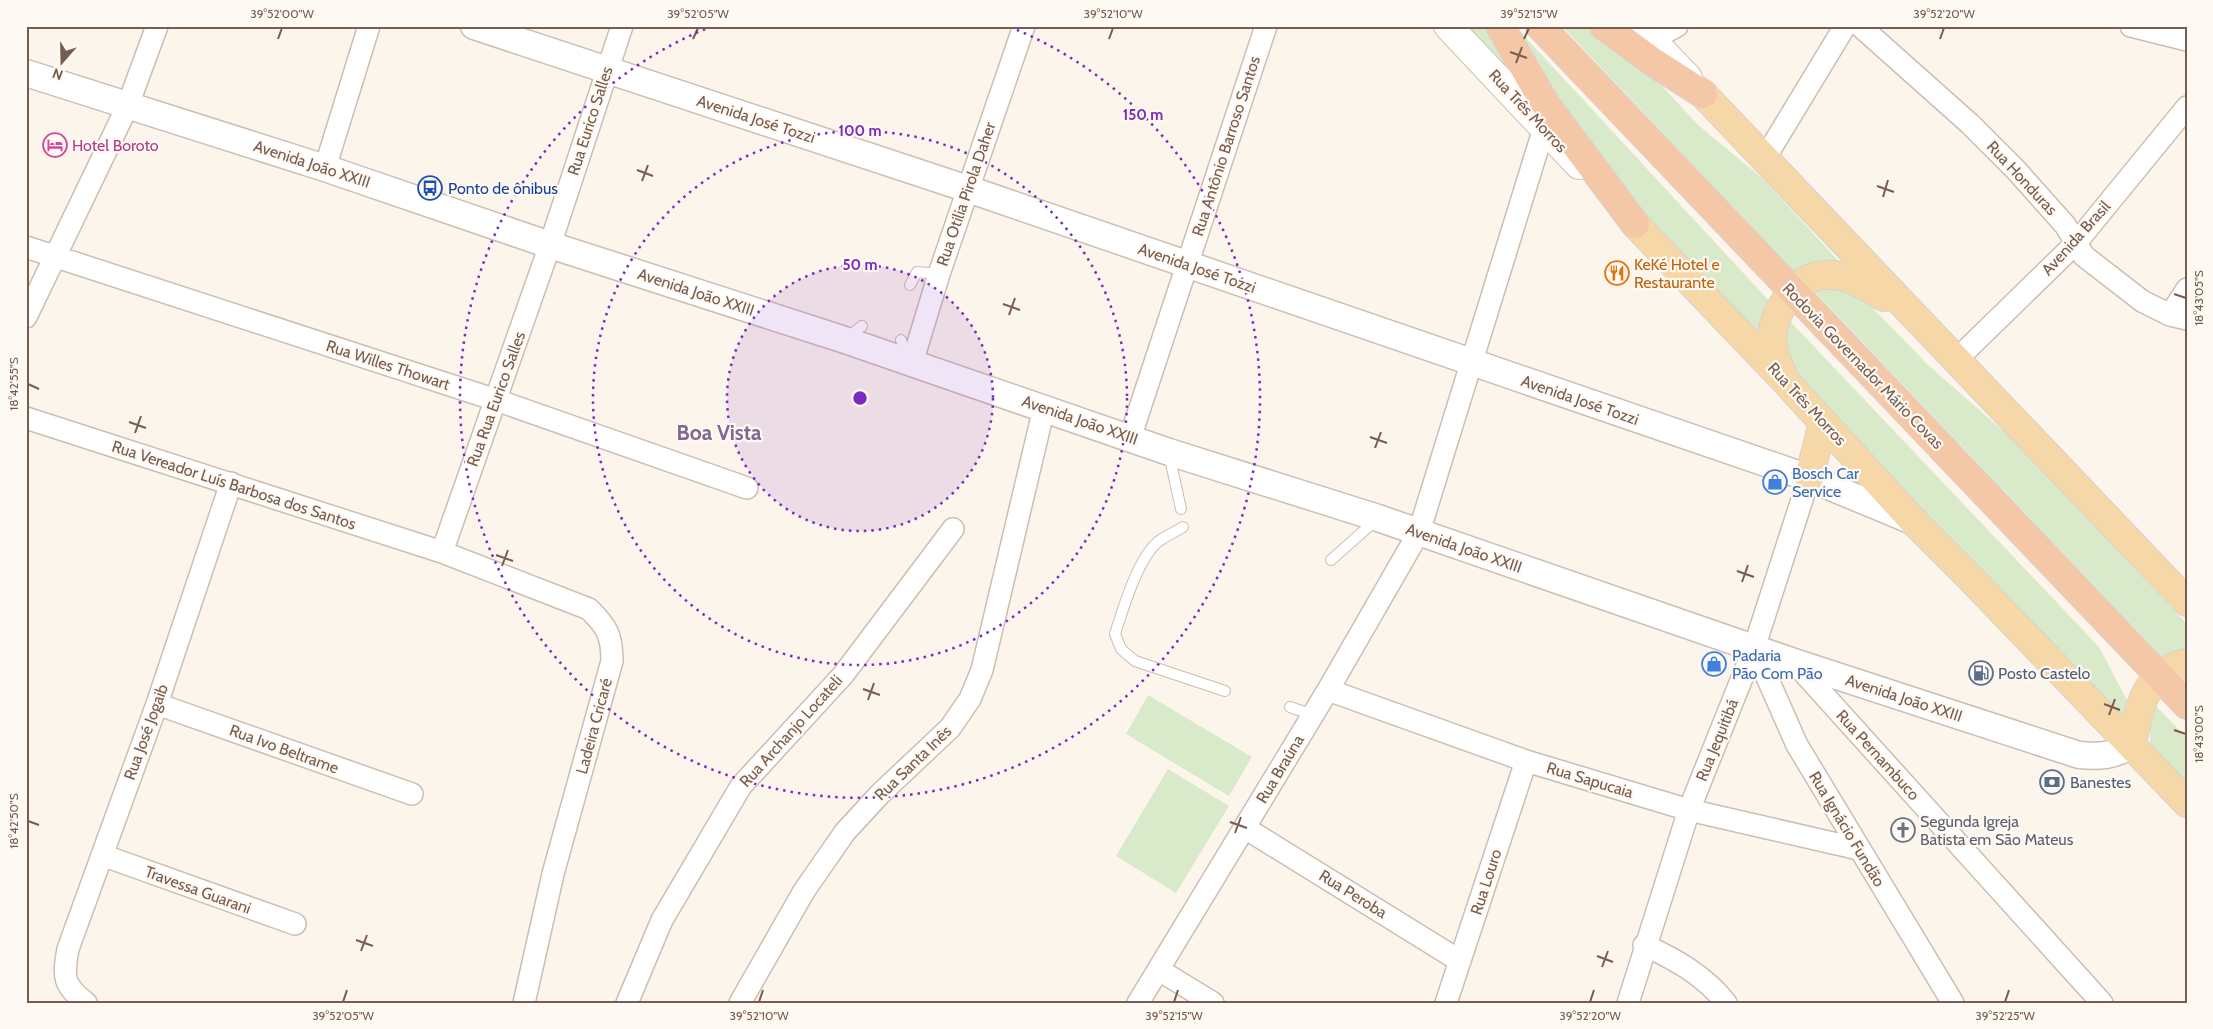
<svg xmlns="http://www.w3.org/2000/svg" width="2213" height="1029" viewBox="0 0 2213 1029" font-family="Cabin,sans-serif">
<rect width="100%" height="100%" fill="#fcf5ec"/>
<path fill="#d8eaca" d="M1456 26H1491L1551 127Z
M1515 26 1771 303 1762 320 1759 346 1687 267 1674 245 1603 170 1572 133Z
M1562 26H1591L1651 74 1697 124 1762 178 1844 267 1799 277Z
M1835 286 1862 297 1929 366 2008 435 2187 624V654L2166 661 1814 291Z
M1786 317 2099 647 2129 704 2118 722 1790 380 1779 337Z
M1148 695 1252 757 1229 796 1126 734Z
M2155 705 2187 738V795L2150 748V716Z
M1168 769 1229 806 1176 893 1116 856Z"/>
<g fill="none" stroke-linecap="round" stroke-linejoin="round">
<g stroke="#cebdb1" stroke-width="12">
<path id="service" d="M910 285 917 272 939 274
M847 338 862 326
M901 340 907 358
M1169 454 1181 509
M1183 527C1175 532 1166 536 1159 541 1138 557 1123 609 1115 634L1121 649 1135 661 1225 691
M1331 560 1376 520
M1290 707 1313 715"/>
</g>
<g stroke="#cebdb1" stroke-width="24">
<path id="minor" d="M1860 26 1970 124 2016 170 2065 225 2084 256 2142 301 2170 315 2187 319
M2131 26 2187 40
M1651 40 1677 26
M1765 158 1845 26
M325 168 369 26
M26 247 496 400 747 488
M2170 315 2187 289
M26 317 128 105 157 26
M1956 360 2075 244 2187 107
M912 363 939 274 1024 26
M26 418 442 552 589 609C607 627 612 635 612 661L553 874 524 1003
M1130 438 1266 26
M442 552 550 245 622 26
M1754 648 1797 745 1953 1003
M1794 662 2102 1003
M1328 690 1526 761 1689 810 1859 849
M157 704 412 794
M1245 828 1460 961
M102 855 295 924
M1644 945C1675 959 1705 976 1726 1003
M1159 970 1213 1003
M86 1003C63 985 63 977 68 949L157 704 231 483
M627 1003 662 920 741 786 843 675 953 529
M740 1003 804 891 845 832 880 794 950 728 970 699 982 670 1044 408
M1138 1003 1328 690 1419 532 1544 128
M1446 1003 1526 761
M1628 1003 1689 810 1754 648 1809 478"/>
</g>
<g stroke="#cebdb1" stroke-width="29">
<path id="tertiary" d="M474 26 968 189 1809 478 1915 522
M26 73 325 168 550 245 845 340 1169 452 1378 518 1794 662 2079 755C2100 757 2113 756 2132 745"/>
</g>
<g stroke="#d4bfb1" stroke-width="30">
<path id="secondary" d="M1448 26 1579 165
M1638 26 1688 78"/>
</g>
<g stroke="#d9d1ce" stroke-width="30">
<path id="primary" d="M1703 94 2187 602
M1635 224 1787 383 1918 526 1973 581 2187 803
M1783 375C1778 365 1773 354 1772 342 1771 315 1794 277 1824 275 1846 273 1866 286 1884 297
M1809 478 1823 423
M2132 745C2138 709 2145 671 2187 663"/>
</g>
<g stroke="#d9d1ce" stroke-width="30">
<path id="trunk" d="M1500 26 1546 105 1635 224
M1540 26 2187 705
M1604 26 1653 62 1703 94"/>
</g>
<use href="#service" stroke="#fff" stroke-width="10"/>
<use href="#minor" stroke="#fff" stroke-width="21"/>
<use href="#tertiary" stroke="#fff" stroke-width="26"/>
<use href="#secondary" stroke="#fff" stroke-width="28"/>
<use href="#primary" stroke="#f6d7a8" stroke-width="28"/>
<use href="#trunk" stroke="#f4c8a7" stroke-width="28"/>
</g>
<path fill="none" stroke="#775c4f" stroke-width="2" d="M278 39 282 28M693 39 698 28M1109 39 1113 28M1524 39 1529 28M1940 39 1944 28M1510 52 1527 58M1516 63 1522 47M637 170 653 176M642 181 648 165M1877 186 1894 192M1883 197 1888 180M2174 294 2186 298M1003 304 1020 310M1009 315 1015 298M28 384 39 389M129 422 146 428M135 433 141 416M1370 437 1387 443M1375 448 1381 432M496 555 513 561M502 566 508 550M1737 571 1754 577M1742 582 1748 565M863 689 880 695M868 700 874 683M2104 704 2120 710M2109 715 2115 699M2174 730 2186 734M28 821 39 825M1230 822 1247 828M1235 833 1241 817M356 940 373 946M361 951 367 935M1597 956 1613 962M1602 967 1608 951M343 1002 347 990M759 1002 763 990M1174 1002 1178 990M1590 1002 1594 990M2005 1002 2009 990"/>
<circle cx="860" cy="398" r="133" fill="#7b2cbf" fill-opacity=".12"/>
<g fill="none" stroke="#7b2cbf" stroke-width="2.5" stroke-dasharray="2.5 5">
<circle cx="860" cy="398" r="133"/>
<circle cx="860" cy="398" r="267"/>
<path d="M1010 27A400 400 0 1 1 710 27"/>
</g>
<defs>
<g id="hotel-ring" transform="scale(1.25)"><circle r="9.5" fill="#fef9f2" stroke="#d1479c" stroke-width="1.5"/><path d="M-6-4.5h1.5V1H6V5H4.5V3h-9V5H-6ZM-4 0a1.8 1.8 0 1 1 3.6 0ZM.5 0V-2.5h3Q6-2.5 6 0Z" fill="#d1479c"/></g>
<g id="bus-ring" transform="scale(1.25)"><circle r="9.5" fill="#fef9f2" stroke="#1a4fb4" stroke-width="1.5"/><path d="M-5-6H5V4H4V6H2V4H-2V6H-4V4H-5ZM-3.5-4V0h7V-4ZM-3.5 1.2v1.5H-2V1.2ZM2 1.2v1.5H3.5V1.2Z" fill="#1a4fb4"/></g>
<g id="restaurant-ring" transform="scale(1.25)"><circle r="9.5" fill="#fef9f2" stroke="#e8710a" stroke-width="1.5"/><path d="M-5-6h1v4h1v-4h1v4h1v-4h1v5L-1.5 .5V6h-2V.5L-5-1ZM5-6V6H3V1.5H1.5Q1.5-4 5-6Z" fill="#e8710a"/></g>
<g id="shop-ring" transform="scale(1.25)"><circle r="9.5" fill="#fef9f2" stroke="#3f7fe0" stroke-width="1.5"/><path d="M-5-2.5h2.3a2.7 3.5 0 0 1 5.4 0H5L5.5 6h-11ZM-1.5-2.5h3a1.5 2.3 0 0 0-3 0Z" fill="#3f7fe0"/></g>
<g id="fuel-ring" transform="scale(1.25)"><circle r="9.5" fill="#fef9f2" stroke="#5c6f8a" stroke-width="1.5"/><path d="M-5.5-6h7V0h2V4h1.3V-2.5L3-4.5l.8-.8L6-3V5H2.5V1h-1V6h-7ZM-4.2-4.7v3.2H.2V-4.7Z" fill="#5c6f8a"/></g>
<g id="bank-ring" transform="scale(1.25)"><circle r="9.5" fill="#fef9f2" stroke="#5c6f8a" stroke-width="1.5"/><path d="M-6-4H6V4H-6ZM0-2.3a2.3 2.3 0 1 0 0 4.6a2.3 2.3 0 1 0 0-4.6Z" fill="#5c6f8a"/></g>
<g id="church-ring" transform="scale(1.25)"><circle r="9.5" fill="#fef9f2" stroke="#6b7280" stroke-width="1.5"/><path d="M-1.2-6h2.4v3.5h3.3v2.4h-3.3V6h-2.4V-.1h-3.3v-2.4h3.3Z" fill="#6b7280"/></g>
</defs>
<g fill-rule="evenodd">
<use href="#hotel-ring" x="55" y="145"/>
<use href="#bus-ring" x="430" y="188"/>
<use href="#restaurant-ring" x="1617" y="273"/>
<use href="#shop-ring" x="1775" y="482"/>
<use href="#shop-ring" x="1714" y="664"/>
<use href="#fuel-ring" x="1981" y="673"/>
<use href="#bank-ring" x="2052" y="782"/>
<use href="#church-ring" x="1903" y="830"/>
</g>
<g text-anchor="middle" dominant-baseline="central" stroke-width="4.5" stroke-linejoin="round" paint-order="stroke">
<g font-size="16" fill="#775c4f" stroke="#fef9f2">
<text transform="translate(1528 111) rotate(47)">Rua Três Morros</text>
<text transform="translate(756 119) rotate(18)">Avenida José Tozzi</text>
<text transform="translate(590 121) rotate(-72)">Rua Eurico Salles</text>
<text transform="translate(1226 146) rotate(-72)">Rua Antônio Barroso Santos</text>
<text transform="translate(312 164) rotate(18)">Avenida João XXIII</text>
<text transform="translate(2022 178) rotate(47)">Rua Honduras</text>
<text transform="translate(966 194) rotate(-71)">Rua Otilia Pirola Daher</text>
<text transform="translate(2076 238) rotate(-48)">Avenida Brasil</text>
<text transform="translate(1197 268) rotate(19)">Avenida José Tozzi</text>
<text transform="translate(696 292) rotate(18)">Avenida João XXIII</text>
<text transform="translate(388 365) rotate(18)">Rua Willes Thowart</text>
<text transform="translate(1863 366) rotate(46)">Rodovia Governador Mário Covas</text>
<text transform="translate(496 399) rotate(-70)">Rua Rua Eurico Salles</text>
<text transform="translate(1580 400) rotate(19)">Avenida José Tozzi</text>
<text transform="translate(1807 404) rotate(47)">Rua Três Morros</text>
<text transform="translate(1080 420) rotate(19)">Avenida João XXIII</text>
<text transform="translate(234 485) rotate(18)">Rua Vereador Luís Barbosa dos Santos</text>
<text transform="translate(1464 548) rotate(19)">Avenida João XXIII</text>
<text transform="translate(1904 698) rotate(18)">Avenida João XXIII</text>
<text transform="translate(594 726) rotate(-75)">Ladeira Cricaré</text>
<text transform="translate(791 731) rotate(-48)">Rua Archanjo Locateli</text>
<text transform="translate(146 732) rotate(-70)">Rua José Jogaib</text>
<text transform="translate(1717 740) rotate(-68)">Rua Jequitibá</text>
<text transform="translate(284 749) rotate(20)">Rua Ivo Beltrame</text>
<text transform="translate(1878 755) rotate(48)">Rua Pernambuco</text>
<text transform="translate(913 763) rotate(-44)">Rua Santa Inês</text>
<text transform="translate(1280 769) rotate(-59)">Rua Braúna</text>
<text transform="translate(1590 780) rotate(17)">Rua Sapucaia</text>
<text transform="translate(1847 829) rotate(59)">Rua Ignácio Fundão</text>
<text transform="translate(1486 882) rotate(-72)">Rua Louro</text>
<text transform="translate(198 890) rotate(20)">Travessa Guarani</text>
<text transform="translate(1353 894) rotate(32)">Rua Peroba</text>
</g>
<g font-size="16" fill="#b23c85" stroke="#fef9f2" text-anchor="start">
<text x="72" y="145">Hotel Boroto</text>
</g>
<g font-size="16" fill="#164399" stroke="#fef9f2" text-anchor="start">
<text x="448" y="188">Ponto de ônibus</text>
</g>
<g font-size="16" fill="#c56008" stroke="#fef9f2" text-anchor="start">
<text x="1634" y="264">KeKé Hotel e<tspan x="1634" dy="18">Restaurante</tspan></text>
</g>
<g font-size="16" fill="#366cbe" stroke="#fef9f2" text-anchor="start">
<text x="1792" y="473">Bosch Car<tspan x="1792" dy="18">Service</tspan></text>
<text x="1732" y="655">Padaria<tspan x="1732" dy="18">Pão Com Pão</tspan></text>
</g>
<g font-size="16" fill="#4e5e75" stroke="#fef9f2" text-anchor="start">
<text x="1998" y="673">Posto Castelo</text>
<text x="2070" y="782">Banestes</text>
</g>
<g font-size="16" fill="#5b616d" stroke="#fef9f2" text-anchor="start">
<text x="1920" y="821">Segunda Igreja<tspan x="1920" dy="18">Batista em São Mateus</tspan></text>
</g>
<g font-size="21" font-weight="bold" fill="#826792" stroke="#fef9f2">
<text x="719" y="432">Boa Vista</text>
</g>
</g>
<circle cx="860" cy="398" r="8" fill="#7b2cbf" stroke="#fef9f2" stroke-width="2.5"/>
<g font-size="15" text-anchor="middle" font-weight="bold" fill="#7b2cbf" stroke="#fef9f2" stroke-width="4.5" stroke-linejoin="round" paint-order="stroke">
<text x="1143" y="120">150 m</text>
<text x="860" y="136">100 m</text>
<text x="860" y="270">50 m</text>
</g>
<rect width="2213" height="1029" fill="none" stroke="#fef9f2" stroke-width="55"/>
<g transform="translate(62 62) rotate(200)" stroke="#fef9f2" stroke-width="4" paint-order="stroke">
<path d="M0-4L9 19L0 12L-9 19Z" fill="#775c4f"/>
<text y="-8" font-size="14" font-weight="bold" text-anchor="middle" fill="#775c4f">N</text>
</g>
<rect x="28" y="28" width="2158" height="974" fill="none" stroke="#775c4f" stroke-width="2"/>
<g font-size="12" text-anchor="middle" fill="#775c4f">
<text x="282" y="18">39°52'00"W</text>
<text x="698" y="18">39°52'05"W</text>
<text x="1113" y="18">39°52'10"W</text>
<text x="1529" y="18">39°52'15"W</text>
<text x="1944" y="18">39°52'20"W</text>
<text transform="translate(2199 298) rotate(-90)" y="4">18°43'05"S</text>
<text transform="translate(14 384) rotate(-90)" y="4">18°42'55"S</text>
<text transform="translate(2199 734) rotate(-90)" y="4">18°43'00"S</text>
<text transform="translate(14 821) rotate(-90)" y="4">18°42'50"S</text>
<text x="343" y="1020">39°52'05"W</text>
<text x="759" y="1020">39°52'10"W</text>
<text x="1174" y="1020">39°52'15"W</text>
<text x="1590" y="1020">39°52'20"W</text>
<text x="2005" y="1020">39°52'25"W</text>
</g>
</svg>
